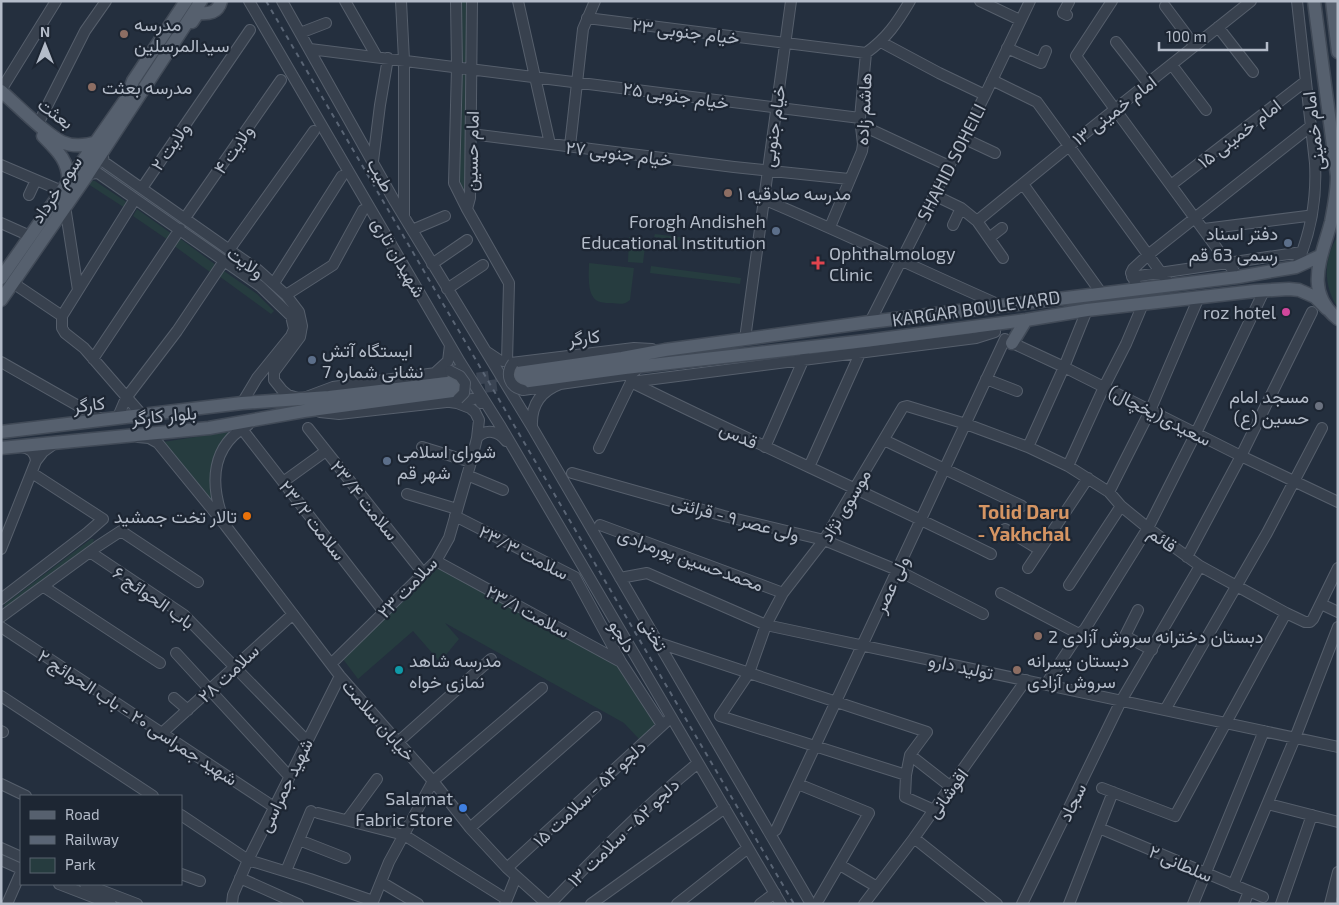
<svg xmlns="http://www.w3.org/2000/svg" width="1339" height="905" viewBox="0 0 1339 905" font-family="'Exo 2',Vazirmatn,sans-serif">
<rect width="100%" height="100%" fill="#242f3e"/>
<path fill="#263c3f" d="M460 1H467V62H461Z
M459 73H467L466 196 457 181Z
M90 180 95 181 128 203 125 208 88 184Z
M137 209 172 234 168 240 133 216Z
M655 234 744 245V249L654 237Z
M1338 236V308C1323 286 1323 258 1338 236Z
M178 237 216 265 210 272 173 245Z
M629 237 646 239 643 263 628 262Z
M589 263 634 268 630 300C625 305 619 304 612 303 608 303 604 303 600 302 586 298 589 274 589 263Z
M651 266 741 278 740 284 650 273Z
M224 271 257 294 274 311 271 314 219 276Z
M228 432 230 435 211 472 210 478 212 503 163 442Z
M91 539H94L93 543 8 608 4 607 5 604Z
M439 567 624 667 658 724 639 739 624 723 445 623 459 639 440 662 413 631 358 679 343 659Z"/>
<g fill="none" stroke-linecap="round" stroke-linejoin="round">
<path stroke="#3a4453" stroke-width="12" stroke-dasharray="12 6" stroke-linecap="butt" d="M459 381 511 374
M467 389 514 383"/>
<g stroke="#565f6c" stroke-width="12">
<path id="minor" d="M249 1 460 362 501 427 781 904
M282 1 395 202 532 427 811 904
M345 1 377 57
M401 1 404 60V216
M456 1 457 67 454 183 467 209 509 283 507 362
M518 1 550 144
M980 1 1020 20
M1112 1 1076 56 1238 277
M1165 6 1195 46
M1067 15 1063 13 1069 2
M587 18 866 53
M1218 27 1253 72
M300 33 326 23
M881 42 939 73 985 95
M1116 42 1148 83
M1007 48 1041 63 1046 51
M310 49 860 118
M1172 65 1206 110
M992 80 1037 102 1170 285
M1 90 56 1
M38 124 85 31 106 1
M861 125 949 166
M471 134 734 167 849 179
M963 138 995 153
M570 146 583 29 595 1
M102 152 104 162 258 270 286 295 299 312 302 326 300 337 274 372V380L282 390 288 395 301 399 333 387 458 370
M373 161 380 105 388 58
M1 165 62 191
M88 174 98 173 260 286 291 316 294 329 291 336 257 378 242 403
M1023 184 1102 294
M1171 185 1306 81
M142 188 250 30
M29 195 36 180
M934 195 961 208 977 221 1003 258
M135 199 62 316V328L65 333 84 348 143 416
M763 199C844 233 922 271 1002 306
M65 206 78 290
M467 209 470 198 472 1
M185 218 281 80
M977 221 1069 146 1251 1
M1 223 30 236
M953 225 961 208
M830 227 862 151 863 144 860 118 866 53C887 38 897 23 910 1
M1204 229 1307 216
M412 230 445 216
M989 238 1002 228
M229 250 314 131
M432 264 467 240
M1296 267C1311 233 1317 200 1315 163L1297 1
M1132 277 1302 252
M13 283 62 316
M274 283 342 176
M447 289 483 265
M1138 289 1131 273 1133 269 1148 255 1311 126
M286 295 333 265 363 210
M870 322 985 95 1030 1
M745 339 791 1
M1006 340 1064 367 1241 456 1338 502
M487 352 499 360 511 363 634 348 652 349
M93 359 180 229
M1 362 103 420
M436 372 448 361 450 345
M631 374V382C750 441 872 495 991 554
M986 379 1017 391
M523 390 551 386
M320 412 339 414 482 398 481 403
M117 419 126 398 177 331 224 261
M532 426C531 405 541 391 560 384L631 374 636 370
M308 428 423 573
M242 429 384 612
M138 437 149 438 158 443 225 525 340 676 390 733 433 781 470 828 507 868 547 904
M477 438C486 428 499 431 506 441
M884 440 1022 506
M21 447C30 448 35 452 36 461L43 452 54 444
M422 447 471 462
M765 447 805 356
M1028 447 1064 367 1087 310
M599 448 631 382 976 338 995 332
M1068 466 1104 387 1126 344 1143 304
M809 467 862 349
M572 473 724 516 824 540 897 570 983 614
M467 475 503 490
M283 482 326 451
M1109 492 1150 411 1199 297
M407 494 457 509
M455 516 575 577 621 662 662 725
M223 519C210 483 211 446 248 425
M600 525 783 593
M1005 529 1040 550
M1 549 36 461
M90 552 184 615 307 741
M1187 557 1241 456 1312 312
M436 561 621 662
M1028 568 1088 478
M620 578 647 573 766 625 1338 747
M1069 585 1121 506
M44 587 160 663
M1001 593 1079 634
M1 599 87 533 103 519 32 473
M1321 604 1338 612
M1138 610 1125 636 1152 650
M1 617 98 546 121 531 198 582
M1 627 274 807
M659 643 927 732 910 755 906 775 905 797 934 810
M176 653 289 776
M331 664 436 561 449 538 471 462 477 438 479 420 475 412 470 408 457 403 443 401
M1046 684 1079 634 1085 629 1148 528 1196 433 1264 291
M1 696 153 796
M174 698 188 710
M1165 710 1267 533 1322 428
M1 731 3 732
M162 733 293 614
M398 742 491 659
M910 755 951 787
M906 775 720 716 749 673 766 625 783 593 824 540 903 407 907 406 966 424 1028 447 1068 466 1109 492 1121 506 1148 528 1200 566 1286 613 1305 622H1310L1313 619 1338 568
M1 784 26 796
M798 784 869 813 819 899
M1102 788 1175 816 1286 613
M1268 804 1338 822
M318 813 404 835 506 899
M181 815 248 860 310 879 373 901
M347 820 377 779
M470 828 596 717
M1099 828 1263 897
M776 830 1005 339
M914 838 997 904
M299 840 345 858
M1 848 21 857
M1 860 21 869
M840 865 877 887
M507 868 667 721
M286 871 311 811
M181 874 200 881
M240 878 298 904
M381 882 418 904
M59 884 111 904
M85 884 137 904
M1233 885 1295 738 1338 627
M7 904 21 872
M232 904 233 895 248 860 340 676
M372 904 389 862 433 781 542 688
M505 904 516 877
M550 904C597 855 645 806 698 763
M591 904 725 808
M677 904 748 848
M760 904 775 893
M864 904 914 838 1026 680
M1022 904 1121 701 1200 566
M1069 904 1113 792
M1193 904 1264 731
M1244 904 1249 891
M1281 904 1312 815
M1330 904 1338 872"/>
</g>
<g stroke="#414a57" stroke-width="15">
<path id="major" d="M1314 1 1337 176C1337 191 1334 207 1331 222 1322 257 1303 291 1338 319
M1332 1 1338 52
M192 22 198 13C209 14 218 13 221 1
M1 91C16 104 45 134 62 142 73 147 85 146 97 142
M128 95 133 81 186 1
M43 136C57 150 70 162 68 183
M1 278 128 96
M1 300 88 174 201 1
M1012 343 1026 320
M511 374 622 358 665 350 870 322 1238 277 1296 267 1320 256
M514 383 625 368 865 341 1026 320 1087 310 1255 291 1289 289 1299 290 1315 297 1327 309
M1 432 242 403 329 397 456 382
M1 448 209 428 304 411 460 390"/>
</g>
<use href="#minor" stroke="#38414e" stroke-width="10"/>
<use href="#major" stroke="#56606e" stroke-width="12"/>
<path stroke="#5a6575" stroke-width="2" stroke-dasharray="5 5" stroke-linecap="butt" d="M266 1 794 904"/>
<g stroke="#565f6c" stroke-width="12" stroke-linecap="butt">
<path id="minor-bridge" d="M513 363C505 374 509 387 523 390
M450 371 460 376 465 383 464 393 458 399"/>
</g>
<use href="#minor-bridge" stroke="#38414e" stroke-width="10"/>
</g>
<g fill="#8d6e63" stroke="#1d2633" stroke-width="2">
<circle cx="124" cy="34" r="5"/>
<circle cx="92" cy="87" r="5"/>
<circle cx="728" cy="193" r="5"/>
<circle cx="1038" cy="636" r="5"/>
<circle cx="1017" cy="670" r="5"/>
</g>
<g fill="#5c6f8a" stroke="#1d2633" stroke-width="2">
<circle cx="776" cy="231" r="5"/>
<circle cx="1288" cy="243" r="5"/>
<circle cx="312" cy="360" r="5"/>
<circle cx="387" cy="461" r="5"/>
</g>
<path fill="#e0444e" stroke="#1d2633" stroke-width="2" d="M815.5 255.5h5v5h5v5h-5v5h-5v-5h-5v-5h5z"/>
<circle fill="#d1479c" stroke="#1d2633" stroke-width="2" cx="1286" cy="312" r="5"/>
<circle fill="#6b7280" stroke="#1d2633" stroke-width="2" cx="1319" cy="406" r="5"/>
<circle fill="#e8710a" stroke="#1d2633" stroke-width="2" cx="247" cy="516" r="5"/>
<circle fill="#0f9aa8" stroke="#1d2633" stroke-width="2" cx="399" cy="670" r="5"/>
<circle fill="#3f7fe0" stroke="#1d2633" stroke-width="2" cx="463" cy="808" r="5"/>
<g text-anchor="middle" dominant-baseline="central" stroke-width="4.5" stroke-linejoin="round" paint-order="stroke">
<g font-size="18" fill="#b4bcc9" stroke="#1d2633" text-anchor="start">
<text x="134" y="24">مدرسه<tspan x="134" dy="21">سیدالمرسلین</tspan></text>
<text x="102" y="87">مدرسه بعثت</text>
<text x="738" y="193">مدرسه صادقیه ۱</text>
<text x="766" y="221" text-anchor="end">Forogh Andisheh<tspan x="766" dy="21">Educational Institution</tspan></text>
<text x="1278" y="233" text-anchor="end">دفتر اسناد<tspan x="1278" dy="21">رسمی 63 قم</tspan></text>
<text x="829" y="253">Ophthalmology<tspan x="829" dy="21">Clinic</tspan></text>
<text x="1276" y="312" text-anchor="end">roz hotel</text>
<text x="322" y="350">ایستگاه آتش<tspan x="322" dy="21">نشانی شماره 7</tspan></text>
<text x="1309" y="396" text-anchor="end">مسجد امام<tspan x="1309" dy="21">حسین (ع)</tspan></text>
<text x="397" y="451">شورای اسلامی<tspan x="397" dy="21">شهر قم</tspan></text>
<text x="237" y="516" text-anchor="end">تالار تخت جمشید</text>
<text x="1048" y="636">دبستان دخترانه سروش آزادی 2</text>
<text x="409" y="660">مدرسه شاهد<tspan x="409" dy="21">نمازی خواه</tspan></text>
<text x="1027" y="660">دبستان پسرانه<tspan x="1027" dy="21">سروش آزادی</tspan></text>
<text x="453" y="798" text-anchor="end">Salamat<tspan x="453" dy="21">Fabric Store</tspan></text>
</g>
<g font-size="18" fill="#b4bcc9" stroke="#1d2633">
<text transform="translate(686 31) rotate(7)">خیام جنوبی ۲۳</text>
<text transform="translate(676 95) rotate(8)">خیام جنوبی ۲۵</text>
<text transform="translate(863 109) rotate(-87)">هاشم زاده</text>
<text transform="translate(1114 110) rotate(-38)">امام خمینی ۱۳</text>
<text transform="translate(56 113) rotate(36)">بعثت</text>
<text transform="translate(773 126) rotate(-82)">خیام جنوبی</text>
<text transform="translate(1313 131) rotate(-97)">امام خمینی</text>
<text transform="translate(1239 133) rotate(-38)">امام خمینی ۱۵</text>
<text transform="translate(170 146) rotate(-55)">ولایت ۲</text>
<text transform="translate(233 149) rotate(-55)">ولایت ۴</text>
<text transform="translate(471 151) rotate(-89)">امام حسین</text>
<text transform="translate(619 153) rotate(7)">خیام جنوبی ۲۷</text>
<text transform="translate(951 162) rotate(-63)">SHAHID SOHEILI</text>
<text transform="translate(381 175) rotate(61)">طیب</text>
<text transform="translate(56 189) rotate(-56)">سوم خرداد</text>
<text transform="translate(399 257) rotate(60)">شهیدان تاری</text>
<text transform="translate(246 262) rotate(36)">ولایت</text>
<text transform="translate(976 308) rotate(-8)">KARGAR BOULEVARD</text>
<text transform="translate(584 337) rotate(-7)">کارگر</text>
<text transform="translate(89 404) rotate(-6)">کارگر</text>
<text transform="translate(164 415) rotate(-5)">بلوار کارگر</text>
<text transform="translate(1160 415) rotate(27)">سعیدی(یخچال)</text>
<text transform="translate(739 435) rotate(25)">قدس</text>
<text transform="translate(365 500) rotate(51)">سلامت ۲۳/۴</text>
<text transform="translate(845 505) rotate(-59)">موسوی نژاد</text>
<text transform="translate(736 518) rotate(15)">ولی عصر ۹ - قرائتی</text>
<text transform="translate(313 520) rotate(52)">سلامت ۲۳/۲</text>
<text transform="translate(1163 539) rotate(36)">قائم</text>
<text transform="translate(524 552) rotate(27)">سلامت ۲۳/۳</text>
<text transform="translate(691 559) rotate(20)">محمدحسین پورمرادی</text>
<text transform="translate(891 584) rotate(-65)">ولی عصر</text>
<text transform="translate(407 587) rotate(-46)">سلامت ۲۳</text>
<text transform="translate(154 597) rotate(35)">باب الحوائج ۶</text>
<text transform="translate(528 611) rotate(28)">سلامت ۲۳/۱</text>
<text transform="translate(654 634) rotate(59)">تختی</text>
<text transform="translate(623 636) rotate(59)">دلجو</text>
<text transform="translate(961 666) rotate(12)">تولید دارو</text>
<text transform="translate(228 673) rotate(-43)">سلامت ۲۸</text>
<text transform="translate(138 717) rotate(33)">شهید جمراسی ۲۰ - باب الحوائج ۲</text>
<text transform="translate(379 720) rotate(49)">خیابان سلامت</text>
<text transform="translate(285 785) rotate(-64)">شهید جمراسی</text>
<text transform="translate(589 793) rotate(-43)">دلجو ۵۴ - سلامت ۱۵</text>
<text transform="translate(947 793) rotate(-54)">اقوشانی</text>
<text transform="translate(1072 802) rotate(-64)">سجاد</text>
<text transform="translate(623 832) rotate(-44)">دلجو ۵۲ - سلامت ۱۳</text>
<text transform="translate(1181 863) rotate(23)">۲ سلطانی</text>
</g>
<g font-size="19" font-weight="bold" fill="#d59563" stroke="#1d2633">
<text x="1024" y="511">Tolid Daru<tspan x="1024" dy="22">- Yakhchal</tspan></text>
</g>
</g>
<rect width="1339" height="905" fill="none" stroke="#b4bcc9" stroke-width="5"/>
<rect x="20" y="795" width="162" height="90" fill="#1d2633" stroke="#59626f"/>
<rect x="30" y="811" width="25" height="8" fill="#56606e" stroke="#59626f"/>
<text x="65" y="820" font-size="15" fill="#b4bcc9">Road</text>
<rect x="30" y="836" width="25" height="8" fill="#5a6575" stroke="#59626f"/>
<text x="65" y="845" font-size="15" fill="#b4bcc9">Railway</text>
<rect x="30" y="858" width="25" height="15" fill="#263c3f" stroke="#59626f"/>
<text x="65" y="870" font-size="15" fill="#b4bcc9">Park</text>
<g transform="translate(45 45)" stroke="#1d2633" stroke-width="4" paint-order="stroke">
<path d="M0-4L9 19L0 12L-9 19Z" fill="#b4bcc9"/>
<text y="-8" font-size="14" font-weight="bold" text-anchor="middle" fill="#b4bcc9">N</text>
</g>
<path d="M1159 42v8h108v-8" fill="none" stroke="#b4bcc9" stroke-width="2.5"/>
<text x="1166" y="42" font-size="15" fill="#b4bcc9" stroke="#1d2633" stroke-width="4" paint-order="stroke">100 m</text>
</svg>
